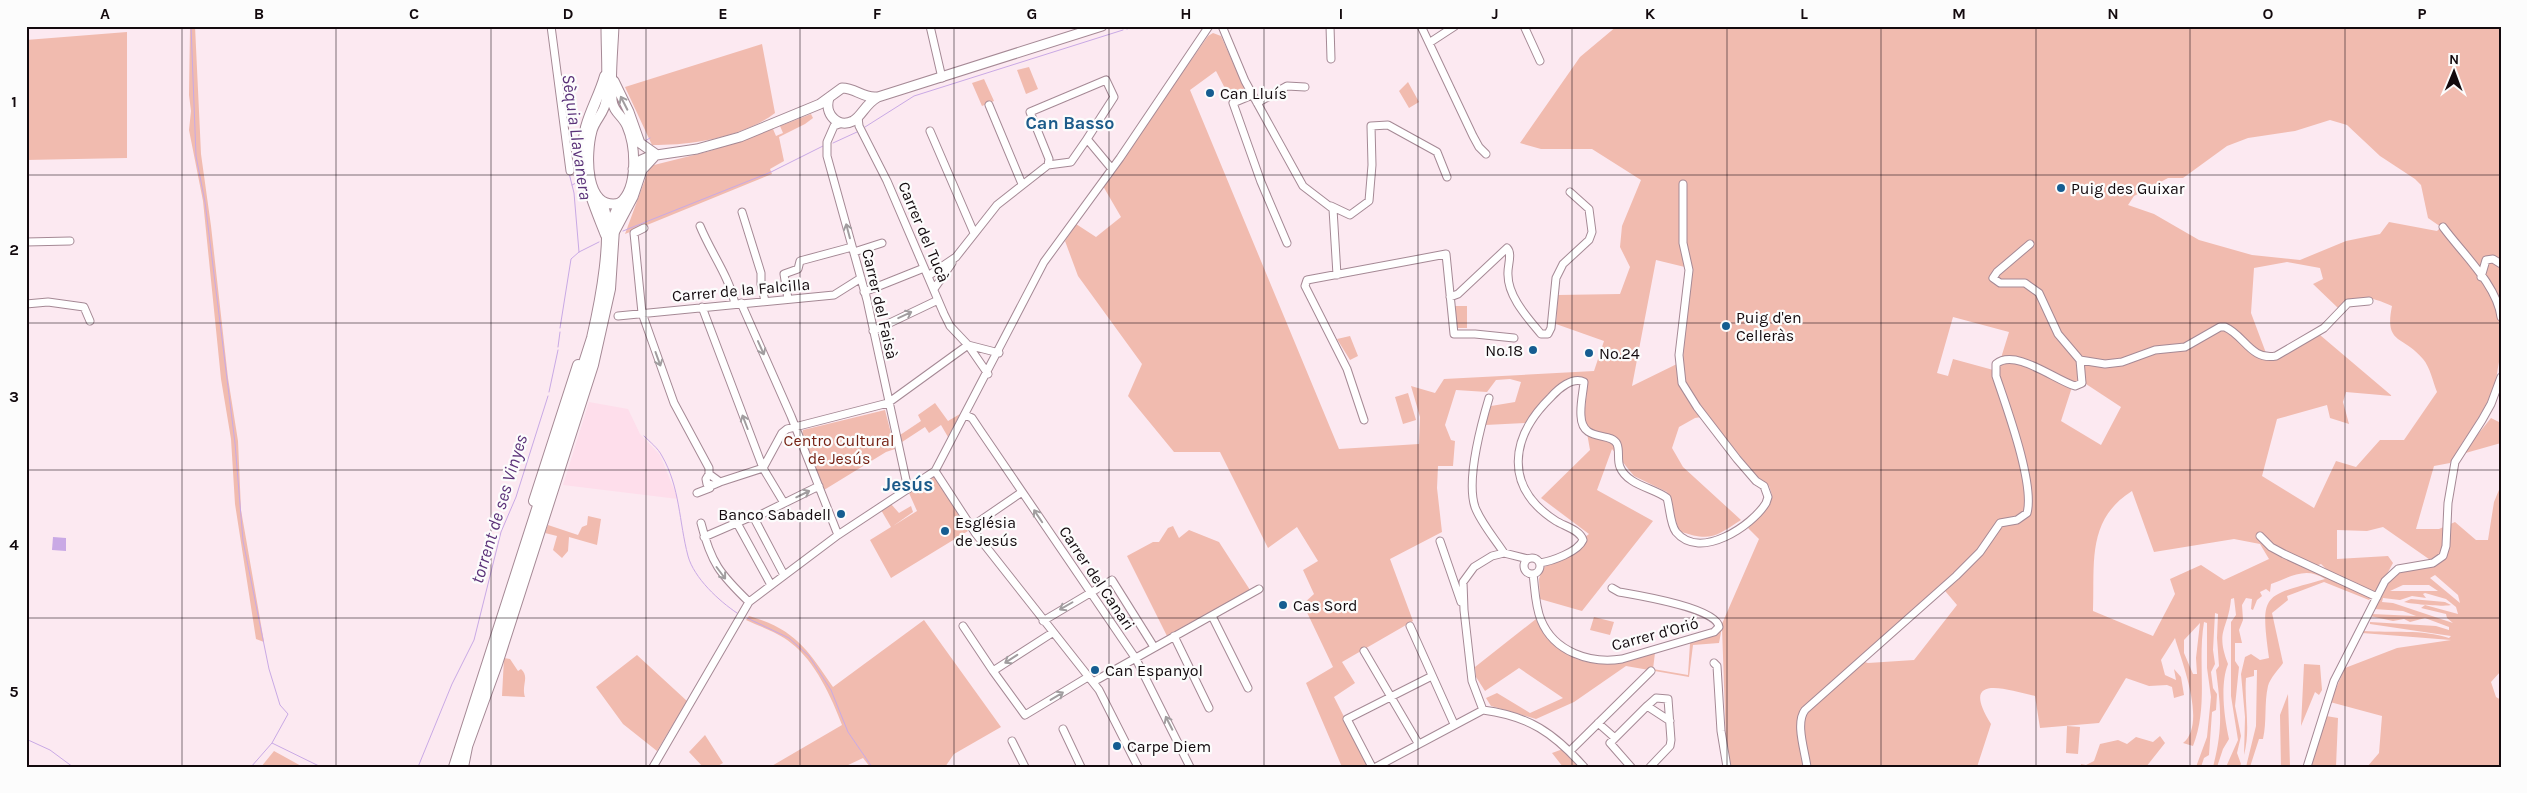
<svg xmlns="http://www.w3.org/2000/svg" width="2527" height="793" viewBox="0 0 2527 793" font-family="Karla,sans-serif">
<rect width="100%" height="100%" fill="#fce9f1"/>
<path fill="#fedeeb" d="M589 402 628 409 640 434 660 455 678 499 563 485Z"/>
<path fill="#f1bbaf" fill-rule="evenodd" d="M195 26 201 154 211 226 228 378 238 441 241 510 264 642 256 639 235 504 231 439 221 379 203 201 189 130 191 111 189 95 190 27Z
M1617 26H2501L2499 362C2497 371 2497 380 2493 389 2483 415 2464 438 2450 463L2434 466 2416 529H2439L2455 522 2476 540H2488L2494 502 2501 485V671L2491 682 2496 697 2501 700V767H2367L2379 753 2382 716 2330 702 2345 668 2397 648 2451 640 2362 633 2363 631C2392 633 2422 629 2449 638L2451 636 2370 624V622L2436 626 2449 630V627L2425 618 2410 622 2404 619 2393 621 2370 616 2371 614 2416 616 2403 611 2374 609C2392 572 2394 569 2436 564L2383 527 2367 531 2337 530V559L2388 556 2393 563 2376 594 2329 572 2321 564 2313 567 2372 596 2369 600 2324 582 2287 596 2288 600 2272 613 2283 663C2279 669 2270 678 2268 686 2264 703 2267 722 2263 739H2259L2250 767H2246L2256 726 2257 670H2254V676L2246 678C2244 704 2251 729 2244 755L2245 717 2241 674 2245 657 2251 654 2260 660 2269 658C2260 591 2263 597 2325 579 2306 566 2290 577 2271 584L2270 592 2266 589 2260 592 2262 596 2257 600 2253 610 2251 609 2252 599 2246 598 2242 605 2243 620 2239 630 2242 643H2235V661L2239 667 2235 706 2241 736 2237 753 2241 764 2239 767H2226L2238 740 2231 696V622L2236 615 2234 598 2231 599C2228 631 2215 630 2228 664 2220 684 2224 717 2229 739L2223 749 2217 767H2213C2223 728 2221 710 2216 670L2219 666 2217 638 2218 614 2215 613 2213 650 2215 664 2211 672 2213 688 2217 694 2216 710 2212 712 2209 755 2204 758 2201 767H2196L2207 737 2211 697 2207 668V623L2204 622C2197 664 2209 705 2193 746L2183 743C2207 724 2182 663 2175 638L2161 660 2165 675 2176 680 2174 669 2181 677 2184 695 2174 698 2172 687 2167 685 2149 686 2126 678 2099 723 2040 728 2035 696C2005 689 1959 673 1991 724L1977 767H1731L1726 743 1722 627 1719 643 1693 645 1689 677 1626 666 1574 702 1536 719 1491 706 1486 698 1497 693 1530 713 1563 698 1519 668 1485 691 1476 677 1475 667 1536 619C1540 629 1547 636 1554 643 1584 674 1619 663 1655 653L1653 669 1688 675 1690 643 1718 633 1759 539 1748 528 1770 504 1772 495 1769 486 1758 478 1708 416 1695 418 1679 427 1672 448 1683 467 1741 520C1715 537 1710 542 1679 531L1667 492 1634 476 1612 449 1597 490 1653 521 1582 611 1540 599 1539 579 1542 569 1589 534 1541 498 1590 450 1584 416 1588 382 1580 377C1554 383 1542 402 1525 423L1485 425 1491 406 1515 402 1521 382 1510 379 1496 380 1487 392 1456 390 1445 425 1451 440 1455 441 1453 466H1438L1437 488 1442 532 1390 559 1413 621 1342 662 1355 683 1334 697 1369 766 1342 767 1306 683 1333 667 1303 604 1314 594 1303 570 1318 561 1297 527 1268 548 1220 452H1174L1128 396 1142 364 1078 276 1065 241 1076 224 1096 237 1121 217 1103 186 1208 36 1213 33 1221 36 1247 94 1231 100 1216 71 1190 90 1339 449 1419 444 1420 417 1411 386 1435 393 1444 379 1594 371 1604 341 1556 324 1558 295 1620 294 1630 267 1620 247 1622 226 1641 180 1592 149H1541L1520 143 1580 57ZM2330 120 2347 125 2380 156 2415 179 2421 185 2428 218 2441 227 2437 231 2389 222 2380 234 2346 241 2300 260 2252 255 2199 240 2154 214 2128 205 2134 196 2168 178H2183L2227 146 2248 138 2295 131ZM1656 260 1693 269 1684 330 1683 361 1632 386ZM2287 262 2320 268 2323 279 2313 284 2338 308C2359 294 2370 296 2392 306 2384 345 2403 335 2423 359 2430 367 2433 382 2437 392L2404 440H2380L2356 467 2336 461 2314 508 2262 476 2277 419 2327 405 2330 418 2349 424 2343 402 2346 392 2392 396 2320 335C2298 342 2292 355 2269 361L2251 313 2254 268ZM1953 317 2009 332 1997 371 1953 359 1948 376 1937 373ZM2086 384 2121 407 2101 445 2061 421 2072 387ZM2132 491 2154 552 2234 539 2260 544 2269 559 2224 580 2201 565 2170 579 2175 594 2153 636 2093 611C2095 564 2086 520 2132 491ZM2435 575 2458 595 2460 603 2430 578ZM1940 585 1957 605 1914 660 1868 663 1858 660ZM2403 585H2429L2438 591H2390ZM2425 593 2446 599 2456 607 2458 614 2425 605 2421 608 2446 614 2447 618 2453 623 2393 603 2382 602 2383 598 2400 600 2412 596 2426 598 2423 594ZM2200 623 2196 658 2197 674H2193L2184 653V640Z
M127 32V158L26 160V40Z
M762 44 775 113C744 137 690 146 652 145L625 87Z
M1029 67 1038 89 1026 94 1017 70Z
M984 79 994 101 982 106 972 83Z
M1408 82 1419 102 1409 108 1399 91Z
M811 114 813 118 805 124 779 137 784 161 770 169 772 174 625 234 650 166 710 151 773 129 776 136 783 133 780 126Z
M1455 306H1467V328H1455Z
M1350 336 1358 356 1350 360 1337 339Z
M1408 393 1416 420 1403 424 1395 397Z
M935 403 948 421 960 414 948 437 941 425 929 433 925 427 902 442 900 435 921 421 918 415Z
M885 410 895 449 886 452 824 490 802 435 803 430Z
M2491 418 2501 423V443L2462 454Z
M935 476 968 531 891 578 870 540 891 527 881 510 891 504 899 513 911 506 913 512 893 526 917 511 909 493Z
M588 516 601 519 597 545 569 537 568 551 562 558 553 550 557 536 545 533 548 525 578 535 582 527 587 525Z
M1173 526 1179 538 1189 530 1219 542 1250 590 1167 636 1127 556 1153 542H1159L1168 528Z
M2411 599 2445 602 2451 605C2446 607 2410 604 2404 602Z
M749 616C795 629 808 650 833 687L924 620 1001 727 954 754 945 767H870L863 758 844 767H770L842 725C832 698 815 661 791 643 779 633 761 627 746 620Z
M1594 617 1614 622 1610 635 1590 630Z
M637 655 687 701 657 751 623 724 596 687Z
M504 658 510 659 518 671 521 669C530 677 521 685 525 697L502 696Z
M2304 664 2320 665 2322 690 2319 695 2315 692 2301 726Z
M2288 694 2290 767H2281L2280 715Z
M2326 716 2338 718 2336 767H2308Z
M2067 726 2080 727 2078 754 2066 753Z
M705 735 723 763 716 767H703L689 752Z
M2160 736 2165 743 2146 767H2081V764L2086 765 2094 761 2100 744 2118 740 2127 744 2136 737 2153 742Z
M1563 749 1579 767H1563L1552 753Z
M274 751 303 767H261Z"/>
<path fill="#c9a9e5" d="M53 537 66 538V551L52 550Z"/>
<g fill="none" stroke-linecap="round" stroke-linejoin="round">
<path stroke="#c9a9e5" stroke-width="1" d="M191 26 196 156 205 202 235 443 243 541 269 669 280 705 288 714 272 743
M1127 29 1135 26
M865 127 914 96 1123 30
M645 141 650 138
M833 143 857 132
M569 173 574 193 579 252
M572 185 580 181
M623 231 771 172 823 146
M560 328 571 259 579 252 599 242
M558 347 560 332
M549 392 558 350
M644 436C650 442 658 448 662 456 680 487 679 522 688 556 694 578 719 601 737 613
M747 618 789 638 809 656 831 690 848 732 872 767
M26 739 50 750 73 767
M251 767 272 743 321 767
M418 767 452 684 474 640 501 532 516 497 548 396"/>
<g stroke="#a58995" stroke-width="9">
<path id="minor" d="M551 26 570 171
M930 26 942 78
M1222 26 1245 81 1303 186 1333 209 1337 275
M1330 26 1331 59
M1421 26 1473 136 1479 147 1486 154
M1524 26 1540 61
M1429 43 1455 26
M1252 95 1233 103 1261 182 1287 243
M1257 103 1287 86 1305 87
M989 105 1022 184
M858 117 859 126 887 181 944 314 950 326 968 345 988 374
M842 123 834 126 827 142V156L867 300 908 489
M930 131 974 233
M1087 139 1071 162 1048 165 1049 159 1030 112 1106 80 1114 97 1087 139 1112 169
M1331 206 1350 215 1369 201 1372 165 1371 126 1388 125 1437 152 1447 177
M742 212 761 273V284L765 301
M700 226C711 253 729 276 735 304
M2443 227C2462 253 2497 285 2501 317
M644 228 634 233 642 313 674 403 709 468V474
M26 242 70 241
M854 252 882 243
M928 276 956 257 997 205 1048 165
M2481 277 2486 260 2493 259 2501 264
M934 289 952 263
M864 292 924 268
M1450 297 1458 294 1507 248C1513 254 1507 266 1508 275 1508 297 1528 318 1541 334H1548L1551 328 1556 278 1563 264 1589 240 1592 232 1589 209 1570 192
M788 299 784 274 798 269 800 261 852 247
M741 303 791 416 838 535
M26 304 48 302 84 307 90 321
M702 307 763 468 784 503
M618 316 834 295 861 278
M873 331 938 300
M968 345 999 353
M2080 360 2105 364 2122 362 2155 350 2185 347 2220 327H2225C2244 335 2251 361 2276 356L2324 328 2348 303 2369 301
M1489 398C1481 425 1466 480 1475 507 1481 523 1495 539 1504 553
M965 415 972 418 980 430 1136 659 1190 767
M1364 420 1347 369 1305 286 1307 280 1446 254 1454 334H1475L1514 338
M935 471 976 534 1099 690 1138 767
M709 474 720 482 713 485 707 484 706 479Z
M720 482 763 468 782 433 787 429 888 403 968 345
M697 493 710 488V486
M701 523C711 563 720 574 749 602
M737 523 771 585
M971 527 1022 492
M2260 536 2271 547 2284 554 2377 597
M704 537 748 518H754
M1440 541 1461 602
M1524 566a8 8 0 1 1 16 0a8 8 0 1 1-16 0Z
M1540 563C1552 561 1578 552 1583 540 1580 530 1564 526 1556 521 1503 487 1510 437 1551 397 1558 389 1573 376 1584 382 1583 393 1580 405 1581 416 1582 443 1611 431 1617 444 1620 451 1617 460 1620 467 1627 485 1654 488 1667 498 1670 508 1670 524 1676 532 1700 561 1752 526 1766 503L1768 497 1764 486 1756 481 1737 459 1697 407 1682 383 1679 355 1689 270 1683 243V184
M1533 574C1535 588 1535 606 1541 620 1554 652 1590 664 1622 659L1714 632 1719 627C1717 608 1636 595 1619 592L1612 588
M784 575 754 518 819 486
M1212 616 1248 688
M1043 621 1112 580 1154 647
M963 626 993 671
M1410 626 1454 724
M1052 633 993 671 1025 715 1088 677
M1174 636 1209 708
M1364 651 1418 743
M1714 663 1717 666 1721 731 1727 767
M1093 682 1259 589
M1647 706 1656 698 1668 699 1671 740 1670 746 1650 767
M1483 710 1472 681 1464 610 1463 582 1474 567 1492 556 1504 553 1528 559
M1598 723 1615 738
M1063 729 1081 767
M1012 741 1025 767
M1570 751 1651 671
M653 767 749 602 838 535 935 471 1044 262 1120 158 1209 26
M1372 767 1347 719 1432 676
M1376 767 1483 710C1529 716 1554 733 1584 767
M1631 767 1610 743 1647 706 1670 721
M1807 767C1805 751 1795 723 1805 710L1956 576 1980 552 2000 523 2017 520 2027 513C2035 484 2006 406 1996 376V364C2015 348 2055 380 2075 386L2082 383 2080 360 2058 334 2039 293 2025 283H2000L1993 278 1997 272 2030 244
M2307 767 2334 681 2385 581 2398 569 2433 563 2443 556 2446 546 2448 503 2455 462 2482 420 2491 404 2501 377"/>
</g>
<g stroke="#a58995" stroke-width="11">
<path id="major" d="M606 26C606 50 608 76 606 100 605 113 595 119 592 131 586 153 584 212 620 203 638 188 636 147 627 126 623 116 613 112 612 100 610 76 613 50 614 26
M614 81 629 112 640 143 657 155
M829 98C824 113 837 129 853 121 862 116 865 104 878 97L1102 26
M633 169 641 160 650 156 697 149 740 137 820 104 842 88C855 88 863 98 876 97
M615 231 633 197 642 170 654 157"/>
</g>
<g stroke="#a58995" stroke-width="12">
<path id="highway" d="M605 76C600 94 591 109 586 127 576 167 592 199 606 235
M534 501 578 365
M465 752 497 664 593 365 610 289 615 214 620 203
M454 767 592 338C599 308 616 227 601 202
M463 767 467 747"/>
</g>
<use href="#minor" stroke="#fff" stroke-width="7"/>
<use href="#major" stroke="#fff" stroke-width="9"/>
<use href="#highway" stroke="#fff" stroke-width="10"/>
</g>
<defs><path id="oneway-shaft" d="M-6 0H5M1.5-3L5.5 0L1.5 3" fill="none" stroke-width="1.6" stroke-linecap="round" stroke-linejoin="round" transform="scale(1.25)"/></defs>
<g stroke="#a19d9f">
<use href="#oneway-shaft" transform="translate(624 103) rotate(-117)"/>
<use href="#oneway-shaft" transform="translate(848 231) rotate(-105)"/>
<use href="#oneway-shaft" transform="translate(905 315) rotate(-25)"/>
<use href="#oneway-shaft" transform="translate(761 348) rotate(66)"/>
<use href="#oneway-shaft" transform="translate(658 359) rotate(70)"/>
<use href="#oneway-shaft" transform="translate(745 422) rotate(-111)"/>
<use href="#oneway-shaft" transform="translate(803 494) rotate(-26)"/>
<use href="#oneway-shaft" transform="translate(1038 516) rotate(-124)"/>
<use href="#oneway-shaft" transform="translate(721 573) rotate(53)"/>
<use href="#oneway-shaft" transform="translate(1066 606) rotate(150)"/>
<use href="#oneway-shaft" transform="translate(1011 659) rotate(147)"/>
<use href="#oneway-shaft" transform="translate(1057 696) rotate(-31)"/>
<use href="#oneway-shaft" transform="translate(1169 723) rotate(-117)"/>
</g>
<path fill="none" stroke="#130a0e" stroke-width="1" stroke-opacity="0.55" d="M182 26V767M336 26V767M491 26V767M646 26V767M800 26V767M954 26V767M1109 26V767M1264 26V767M1418 26V767M1572 26V767M1727 26V767M1881 26V767M2036 26V767M2190 26V767M2345 26V767M26 175H2501M26 323H2501M26 470H2501M26 618H2501"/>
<g fill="#155d91" stroke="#fcfcfc" stroke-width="2">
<circle cx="1210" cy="93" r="5"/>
<circle cx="2061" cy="188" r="5"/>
<circle cx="1726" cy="326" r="5"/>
<circle cx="1533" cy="350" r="5"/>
<circle cx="1589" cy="353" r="5"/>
<circle cx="841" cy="514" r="5"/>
<circle cx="945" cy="531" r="5"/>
<circle cx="1283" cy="605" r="5"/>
<circle cx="1095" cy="670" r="5"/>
<circle cx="1117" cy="746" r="5"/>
</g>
<g text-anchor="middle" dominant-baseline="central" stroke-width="4.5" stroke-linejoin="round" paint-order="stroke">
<g font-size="16" fill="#130a0e" stroke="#fcfcfc" text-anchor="start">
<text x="1220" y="93">Can Lluís</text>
<text x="2071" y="188">Puig des Guixar</text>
<text x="1736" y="317">Puig d'en<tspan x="1736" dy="18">Celleràs</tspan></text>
<text x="1523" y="350" text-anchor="end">No.18</text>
<text x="1599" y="353">No.24</text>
<text x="831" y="514" text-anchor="end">Banco Sabadell</text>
<text x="955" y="522">Església<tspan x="955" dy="18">de Jesús</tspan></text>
<text x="1293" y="605">Cas Sord</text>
<text x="1105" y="670">Can Espanyol</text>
<text x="1127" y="746">Carpe Diem</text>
</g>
<g font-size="16" fill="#130a0e" stroke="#fcfcfc">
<text transform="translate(924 232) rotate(67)">Carrer del Tucà</text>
<text transform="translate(741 290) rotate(-5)">Carrer de la Falcilla</text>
<text transform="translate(880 304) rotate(77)">Carrer del Faisà</text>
<text transform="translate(1097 578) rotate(56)">Carrer del Canari</text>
<text transform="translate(1655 634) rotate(-15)">Carrer d'Orió</text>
</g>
<g font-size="16" fill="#741f11" stroke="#fcfcfc">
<text x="839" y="440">Centro Cultural<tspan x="839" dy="18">de Jesús</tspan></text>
</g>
<g font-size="18" font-weight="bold" fill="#1c5b8a" stroke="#fcfcfc">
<text x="1070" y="123">Can Basso</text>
</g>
<g font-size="18" font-style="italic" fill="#5b3279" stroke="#fcfcfc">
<text transform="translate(577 137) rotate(82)">Sèquia Llavanera</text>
<text transform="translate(499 509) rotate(-73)">torrent de ses Vinyes</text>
</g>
<g font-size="19" font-weight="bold" fill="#1c5b8a" stroke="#fcfcfc">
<text x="908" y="485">Jesús</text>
</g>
</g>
<rect width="2527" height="793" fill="none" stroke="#fcfcfc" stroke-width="55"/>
<g transform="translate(2454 72) rotate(1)" stroke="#fcfcfc" stroke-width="4" paint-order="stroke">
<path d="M0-4L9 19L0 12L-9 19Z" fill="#130a0e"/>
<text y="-8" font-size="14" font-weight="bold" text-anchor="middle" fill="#130a0e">N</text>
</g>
<rect x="28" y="28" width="2472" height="738" fill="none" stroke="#130a0e" stroke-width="2"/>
<g font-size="16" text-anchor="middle" font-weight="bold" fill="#130a0e">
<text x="105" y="19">A</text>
<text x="259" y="19">B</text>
<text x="414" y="19">C</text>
<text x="568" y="19">D</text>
<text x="723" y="19">E</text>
<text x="877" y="19">F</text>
<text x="1032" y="19">G</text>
<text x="1186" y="19">H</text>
<text x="1341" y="19">I</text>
<text x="1495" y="19">J</text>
<text x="1650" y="19">K</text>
<text x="1804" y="19">L</text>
<text x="1959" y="19">M</text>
<text x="2113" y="19">N</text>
<text x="2268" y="19">O</text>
<text x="2422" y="19">P</text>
<text x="14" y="107">1</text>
<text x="14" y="255">2</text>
<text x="14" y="402">3</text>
<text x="14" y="550">4</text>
<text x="14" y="697">5</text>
</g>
</svg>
